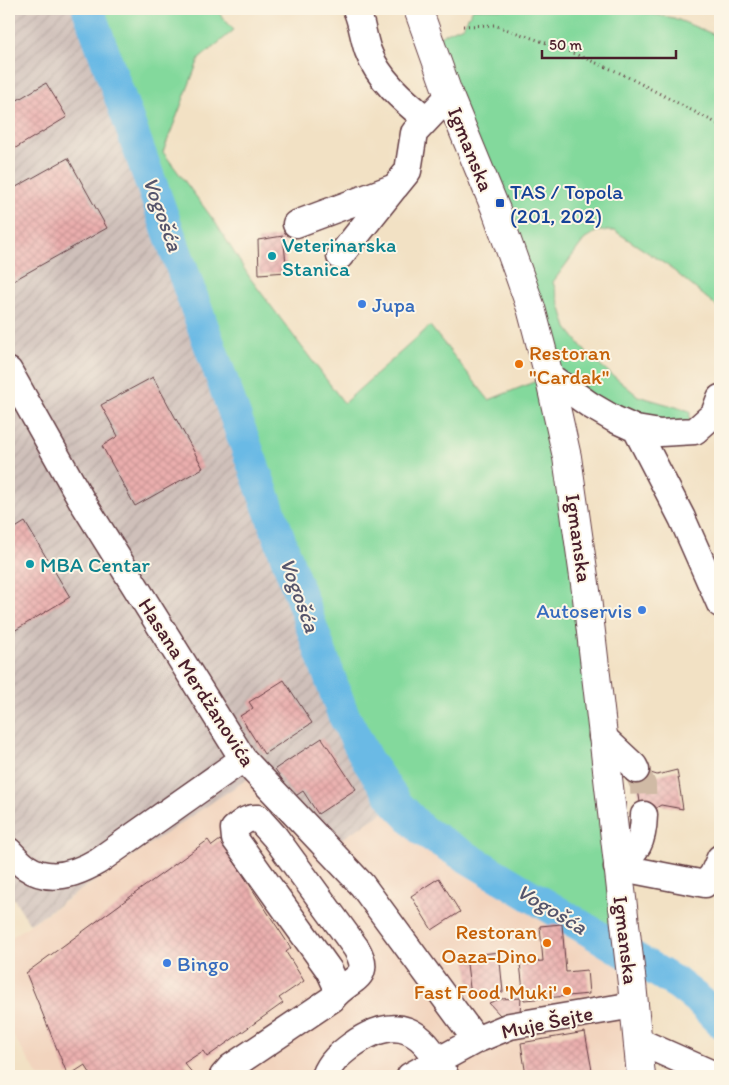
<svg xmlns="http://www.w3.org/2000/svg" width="729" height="1085" viewBox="0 0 729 1085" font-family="Itim,sans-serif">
<defs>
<pattern id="industrial-furrows" width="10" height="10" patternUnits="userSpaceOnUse" patternTransform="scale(1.25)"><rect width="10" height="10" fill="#cfc0ba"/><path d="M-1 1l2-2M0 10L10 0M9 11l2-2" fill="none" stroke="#b3a5a0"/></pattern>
<pattern id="building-cross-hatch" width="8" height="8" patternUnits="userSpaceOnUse" patternTransform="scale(1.25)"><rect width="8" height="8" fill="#eaaead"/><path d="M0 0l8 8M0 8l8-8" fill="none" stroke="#ca9595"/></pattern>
</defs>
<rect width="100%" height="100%" fill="#fcf5e5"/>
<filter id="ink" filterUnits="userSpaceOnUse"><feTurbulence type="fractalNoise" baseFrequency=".02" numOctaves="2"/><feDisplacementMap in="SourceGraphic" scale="10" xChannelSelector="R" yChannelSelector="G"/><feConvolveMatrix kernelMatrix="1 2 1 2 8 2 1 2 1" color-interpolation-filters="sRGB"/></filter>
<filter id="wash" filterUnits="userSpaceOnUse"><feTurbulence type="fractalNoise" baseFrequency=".0096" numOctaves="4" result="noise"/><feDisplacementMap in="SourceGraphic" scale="20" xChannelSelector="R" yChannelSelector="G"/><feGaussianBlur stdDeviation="1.12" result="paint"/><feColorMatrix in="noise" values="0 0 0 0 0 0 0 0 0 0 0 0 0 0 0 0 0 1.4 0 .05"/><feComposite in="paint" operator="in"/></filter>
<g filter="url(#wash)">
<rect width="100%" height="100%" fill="#f2e1c4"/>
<path fill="#f2d4be" d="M256 773 327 848 397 804 423 831 627 954 641 1076H39L9 1030V939Z"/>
<path fill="url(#industrial-furrows)" d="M9 9H88L343 714 367 760 397 804 327 848 256 773 30 924 9 891Z"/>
<path fill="#83d99c" stroke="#667c64" d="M88 9H215L234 30 199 59 163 152 215 222 250 278 344 403 430 326 489 400 549 376 428 41 463 26 473 9H622L674 18 720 37V309L668 266 615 231H597L584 240 553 282 567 328 589 356 638 396 690 411 689 431 660 433 550 377 627 954 423 831 397 804 367 760 343 714Z"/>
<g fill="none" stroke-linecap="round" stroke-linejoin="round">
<path stroke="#6abae5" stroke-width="32" d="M88 9 343 714 367 760 397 804 423 831 678 984 701 1002 720 1022"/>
</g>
<g id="blocks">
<path fill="url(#building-cross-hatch)" d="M46 83 67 117 9 152V105Z
M68 158 107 228 9 283V191Z
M283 236 287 272 259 274 258 240Z
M153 377 203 468 135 506 102 446 118 436 101 405Z
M25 522 70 597 9 634V532Z
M284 680 312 723 264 754 240 716 253 708 249 702Z
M322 738 356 789 318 814 303 791 294 797 275 769Z
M635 768 657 775 677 770 683 809 661 805 642 816Z
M208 840 212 846 220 840 291 948 286 952 304 981 279 998 283 1003 207 1057 203 1051 184 1063 195 1076H92L85 1065 68 1076 26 973Z
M439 878 460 912 432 930 411 896Z
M562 924 566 972 587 970 589 994 524 1000 520 963 543 961 540 926Z
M499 952 503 992 471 996 466 956Z
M521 998 520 1013 500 1015 489 1003 500 999Z
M585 1032 593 1076H526L521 1043Z"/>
</g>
</g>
<g filter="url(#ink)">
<use href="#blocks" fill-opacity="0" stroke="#633c42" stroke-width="1"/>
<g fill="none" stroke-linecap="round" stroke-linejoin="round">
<path stroke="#d0baa5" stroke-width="26" stroke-dasharray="26 13" stroke-linecap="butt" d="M636 770 643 785 644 815"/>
<g stroke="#633c42" stroke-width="29">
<path id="minor" d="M356 9C362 22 363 37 368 51 378 79 404 101 426 119
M296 224 395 187 408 171 414 133 449 96
M340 256 394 188
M9 371 82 501 243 759 362 885 476 1040
M549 376 590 405 614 419 636 429 660 433 695 431 714 414 720 398
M636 429 682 518 720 604
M602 736 634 766 636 770
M9 851C14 856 20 863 26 867 49 883 76 874 98 861L243 759
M617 867 705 884 713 874 720 858
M617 867C638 849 643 844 644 815
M638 1041 717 1076
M223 1076 231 1067 332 999C347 978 375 980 356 948L275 837 258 818C248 817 242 822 234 829L235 839 329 970 336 985V993
M325 1076C330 1062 340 1054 352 1045 397 1013 424 1029 445 1075
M410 1076 476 1040 510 1026 634 1005"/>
</g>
<g stroke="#633c42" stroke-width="30">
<path id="major" d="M418 9 449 96 496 210 531 308 549 376 567 457 587 598 632 984 641 1076"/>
</g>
<path stroke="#633c42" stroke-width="3" stroke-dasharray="1 4" stroke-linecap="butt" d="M463 26 494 25 558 47 618 72 720 125"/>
<use href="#minor" stroke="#fff" stroke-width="26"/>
<use href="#major" stroke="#fff" stroke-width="28"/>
</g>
</g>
<rect fill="#1a4fb4" stroke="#fcf5e5" stroke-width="2" x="495" y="198" width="10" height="10" rx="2.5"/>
<g fill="#0f9aa8" stroke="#fcf5e5" stroke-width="2">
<circle cx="272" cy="256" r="5"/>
<circle cx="30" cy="564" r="5"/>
</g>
<g fill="#3f7fe0" stroke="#fcf5e5" stroke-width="2">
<circle cx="362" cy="304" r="5"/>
<circle cx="642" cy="610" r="5"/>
<circle cx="167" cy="963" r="5"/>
</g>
<g fill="#e8710a" stroke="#fcf5e5" stroke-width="2">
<circle cx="519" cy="364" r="5"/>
<circle cx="547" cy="943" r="5"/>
<circle cx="567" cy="991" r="5"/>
</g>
<g text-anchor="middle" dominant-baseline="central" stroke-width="4" stroke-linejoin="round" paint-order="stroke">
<g font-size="21" fill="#4a1f2b" stroke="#fcf5e5">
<text transform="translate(471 149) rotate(68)">Igmanska</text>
<text transform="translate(579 538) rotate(82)">Igmanska</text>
<text transform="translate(197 682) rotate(57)">Hasana Merdžanovića</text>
<text transform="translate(626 940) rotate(83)">Igmanska</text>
<text transform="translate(547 1022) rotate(-12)">Muje Šejte</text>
</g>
<g font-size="21" fill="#164399" stroke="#fcf5e5" text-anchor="start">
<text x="510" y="191">TAS / Topola<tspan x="510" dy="24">(201, 202)</tspan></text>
</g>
<g font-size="21" fill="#0d838f" stroke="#fcf5e5" text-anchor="start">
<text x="282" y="244">Veterinarska<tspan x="282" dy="24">Stanica</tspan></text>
<text x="40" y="564">MBA Centar</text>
</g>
<g font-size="21" fill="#366cbe" stroke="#fcf5e5" text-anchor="start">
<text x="372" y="304">Jupa</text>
<text x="632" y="610" text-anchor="end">Autoservis</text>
<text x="177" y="963">Bingo</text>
</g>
<g font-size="21" fill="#c56008" stroke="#fcf5e5" text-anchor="end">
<text x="529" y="352" text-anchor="start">Restoran<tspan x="529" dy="24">"Cardak"</tspan></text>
<text x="537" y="931">Restoran<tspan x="537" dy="24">Oaza-Dino</tspan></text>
<text x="557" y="991">Fast Food 'Muki'</text>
</g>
<g font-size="22" font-style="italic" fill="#55556c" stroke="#fcf5e5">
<text transform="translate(163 214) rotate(70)">Vogošća</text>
<text transform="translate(300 595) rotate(70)">Vogošća</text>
<text transform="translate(552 909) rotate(31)">Vogošća</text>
</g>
</g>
<rect width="729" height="1085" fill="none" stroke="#fcf5e5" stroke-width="30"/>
<path d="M542 50v8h134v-8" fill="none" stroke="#4a1f2b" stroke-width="2.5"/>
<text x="549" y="50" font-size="15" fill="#4a1f2b" stroke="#fcf5e5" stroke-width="4" paint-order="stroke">50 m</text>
</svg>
